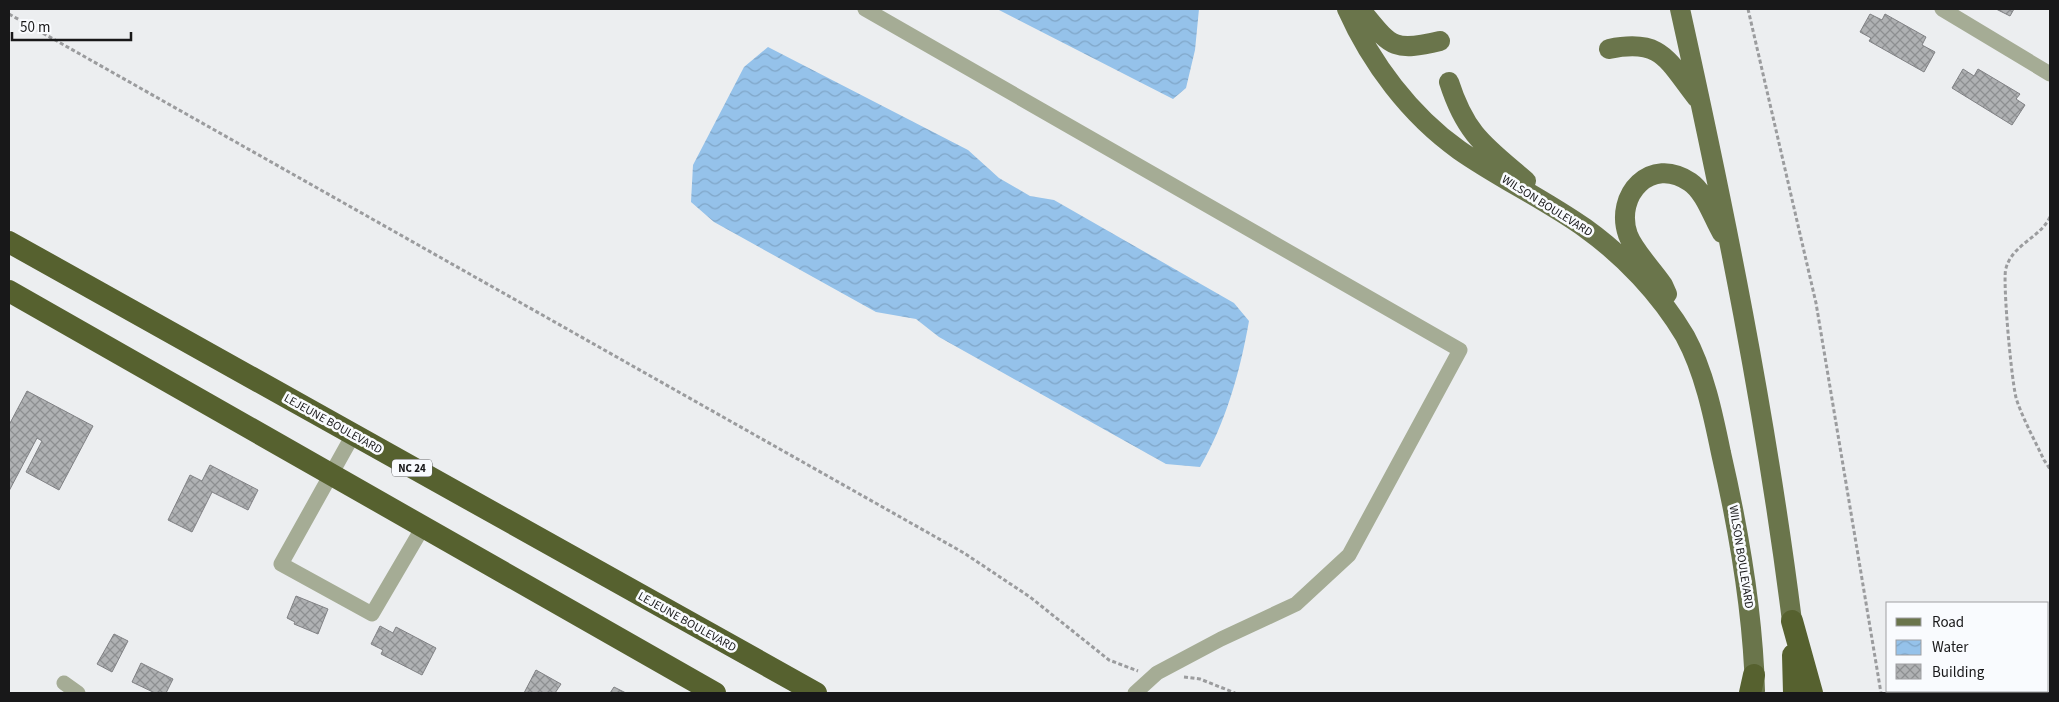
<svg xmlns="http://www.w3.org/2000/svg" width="2059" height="702" viewBox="0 0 2059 702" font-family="'Source Sans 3',sans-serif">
<defs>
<pattern id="water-waves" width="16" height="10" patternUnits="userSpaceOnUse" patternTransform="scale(1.25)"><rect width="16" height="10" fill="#95c2ea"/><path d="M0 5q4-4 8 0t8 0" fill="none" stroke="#80a6c8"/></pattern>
<pattern id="building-cross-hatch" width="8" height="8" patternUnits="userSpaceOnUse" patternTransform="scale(1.25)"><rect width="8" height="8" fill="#afb1b3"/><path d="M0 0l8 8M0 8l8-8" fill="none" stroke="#8d8f91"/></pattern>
</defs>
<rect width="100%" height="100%" fill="#eceef0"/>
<path fill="url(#water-waves)" d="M997 9H1199L1195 50 1186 88 1173 99Z
M768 47 968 150 999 178 1030 196 1054 200 1234 303 1249 321C1240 372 1226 422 1200 467L1166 464 939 337 916 319 876 312 714 222 691 202 693 165 744 67Z"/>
<path fill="url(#building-cross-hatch)" stroke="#808184" d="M1996 9H2014L2010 16Z
M1870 14 1882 20 1885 14 1926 37 1922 45 1935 52 1924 72 1869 41 1871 38 1860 32Z
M1963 69 1974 76 1978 69 2020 94 2016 99 2025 105 2012 125 1952 88Z
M27 391 93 426 59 490 26 472 42 441 37 438 9 491V425Z
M210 465 258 490 248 510 212 492 192 532 168 520 190 475 202 481Z
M296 596 328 609 318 634 294 624 295 622 287 618Z
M380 626 393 633 396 627 436 648 422 675 381 654 383 650 371 644Z
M114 634 128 641 112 672 97 664Z
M141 663 173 679 166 693H155L132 682Z
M536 670 561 684 555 693H524Z
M614 687 626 693H610Z"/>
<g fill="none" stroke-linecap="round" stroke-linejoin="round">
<path stroke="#9b9c9e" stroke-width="3" stroke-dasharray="4 2.5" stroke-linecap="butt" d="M1748 9 1816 303 1881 693
M9 14 964 553 1030 597 1109 660 1138 671
M2050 217C2040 238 2013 244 2006 268 2002 278 2012 389 2017 401 2024 421 2035 441 2044 460L2050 469
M1184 677 1200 679 1235 693"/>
<path stroke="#a5ac95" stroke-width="15" d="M865 9 1460 350 1349 555 1296 604 1221 639 1157 673 1135 693
M1942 9 2050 74
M353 435 281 564 372 614 423 527
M64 683 78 693"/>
<path stroke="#6a754b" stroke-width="20" d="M1347 9C1371 63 1410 115 1459 150 1499 178 1544 199 1585 228 1624 256 1660 294 1685 336 1704 371 1713 414 1721 453 1739 531 1753 611 1755 691
M1360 9C1390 45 1391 53 1440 41
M1680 9C1725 212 1766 415 1792 621
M1609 49C1662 38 1667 60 1697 98
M1449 82C1466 135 1485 146 1526 181
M1667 294 1663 285C1653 270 1634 251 1628 235 1614 195 1651 155 1690 182 1705 192 1713 218 1722 233"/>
<path stroke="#56612f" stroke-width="22" d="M9 242 816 693
M9 291 715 693
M1792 621 1812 693
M1793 655 1794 693
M1750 693 1754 675"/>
</g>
<g text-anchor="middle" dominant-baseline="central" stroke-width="5" stroke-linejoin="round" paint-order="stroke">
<rect fill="#f9fbfe" stroke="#5c5c5e" stroke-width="1" x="392" y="459.5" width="40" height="17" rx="4"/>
<g font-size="11" font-weight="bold" fill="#181819">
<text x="412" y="468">NC 24</text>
</g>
<g font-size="12" fill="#181819" stroke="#f9fbfe">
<text transform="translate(1547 206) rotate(32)">WILSON BOULEVARD</text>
<text transform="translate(333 424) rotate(29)">LEJEUNE BOULEVARD</text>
<text transform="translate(1741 557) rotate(81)">WILSON BOULEVARD</text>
<text transform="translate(687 622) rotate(29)">LEJEUNE BOULEVARD</text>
</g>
</g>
<rect width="2059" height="702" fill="none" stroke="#181819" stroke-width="20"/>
<rect x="1886" y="602" width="162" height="90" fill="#f9fbfe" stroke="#9fa0a2"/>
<rect x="1896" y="618" width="25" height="8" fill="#6a754b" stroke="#9fa0a2"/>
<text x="1932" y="627" font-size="15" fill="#181819">Road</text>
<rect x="1896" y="640" width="25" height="15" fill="url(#water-waves)" stroke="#9fa0a2"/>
<text x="1932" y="652" font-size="15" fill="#181819">Water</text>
<rect x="1896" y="664" width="25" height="15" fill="url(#building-cross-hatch)" stroke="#9fa0a2"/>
<text x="1932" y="677" font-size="15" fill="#181819">Building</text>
<path d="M12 32v8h119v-8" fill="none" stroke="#181819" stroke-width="2.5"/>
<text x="20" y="32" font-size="15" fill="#181819" stroke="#f9fbfe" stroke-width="4" paint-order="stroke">50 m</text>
</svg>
